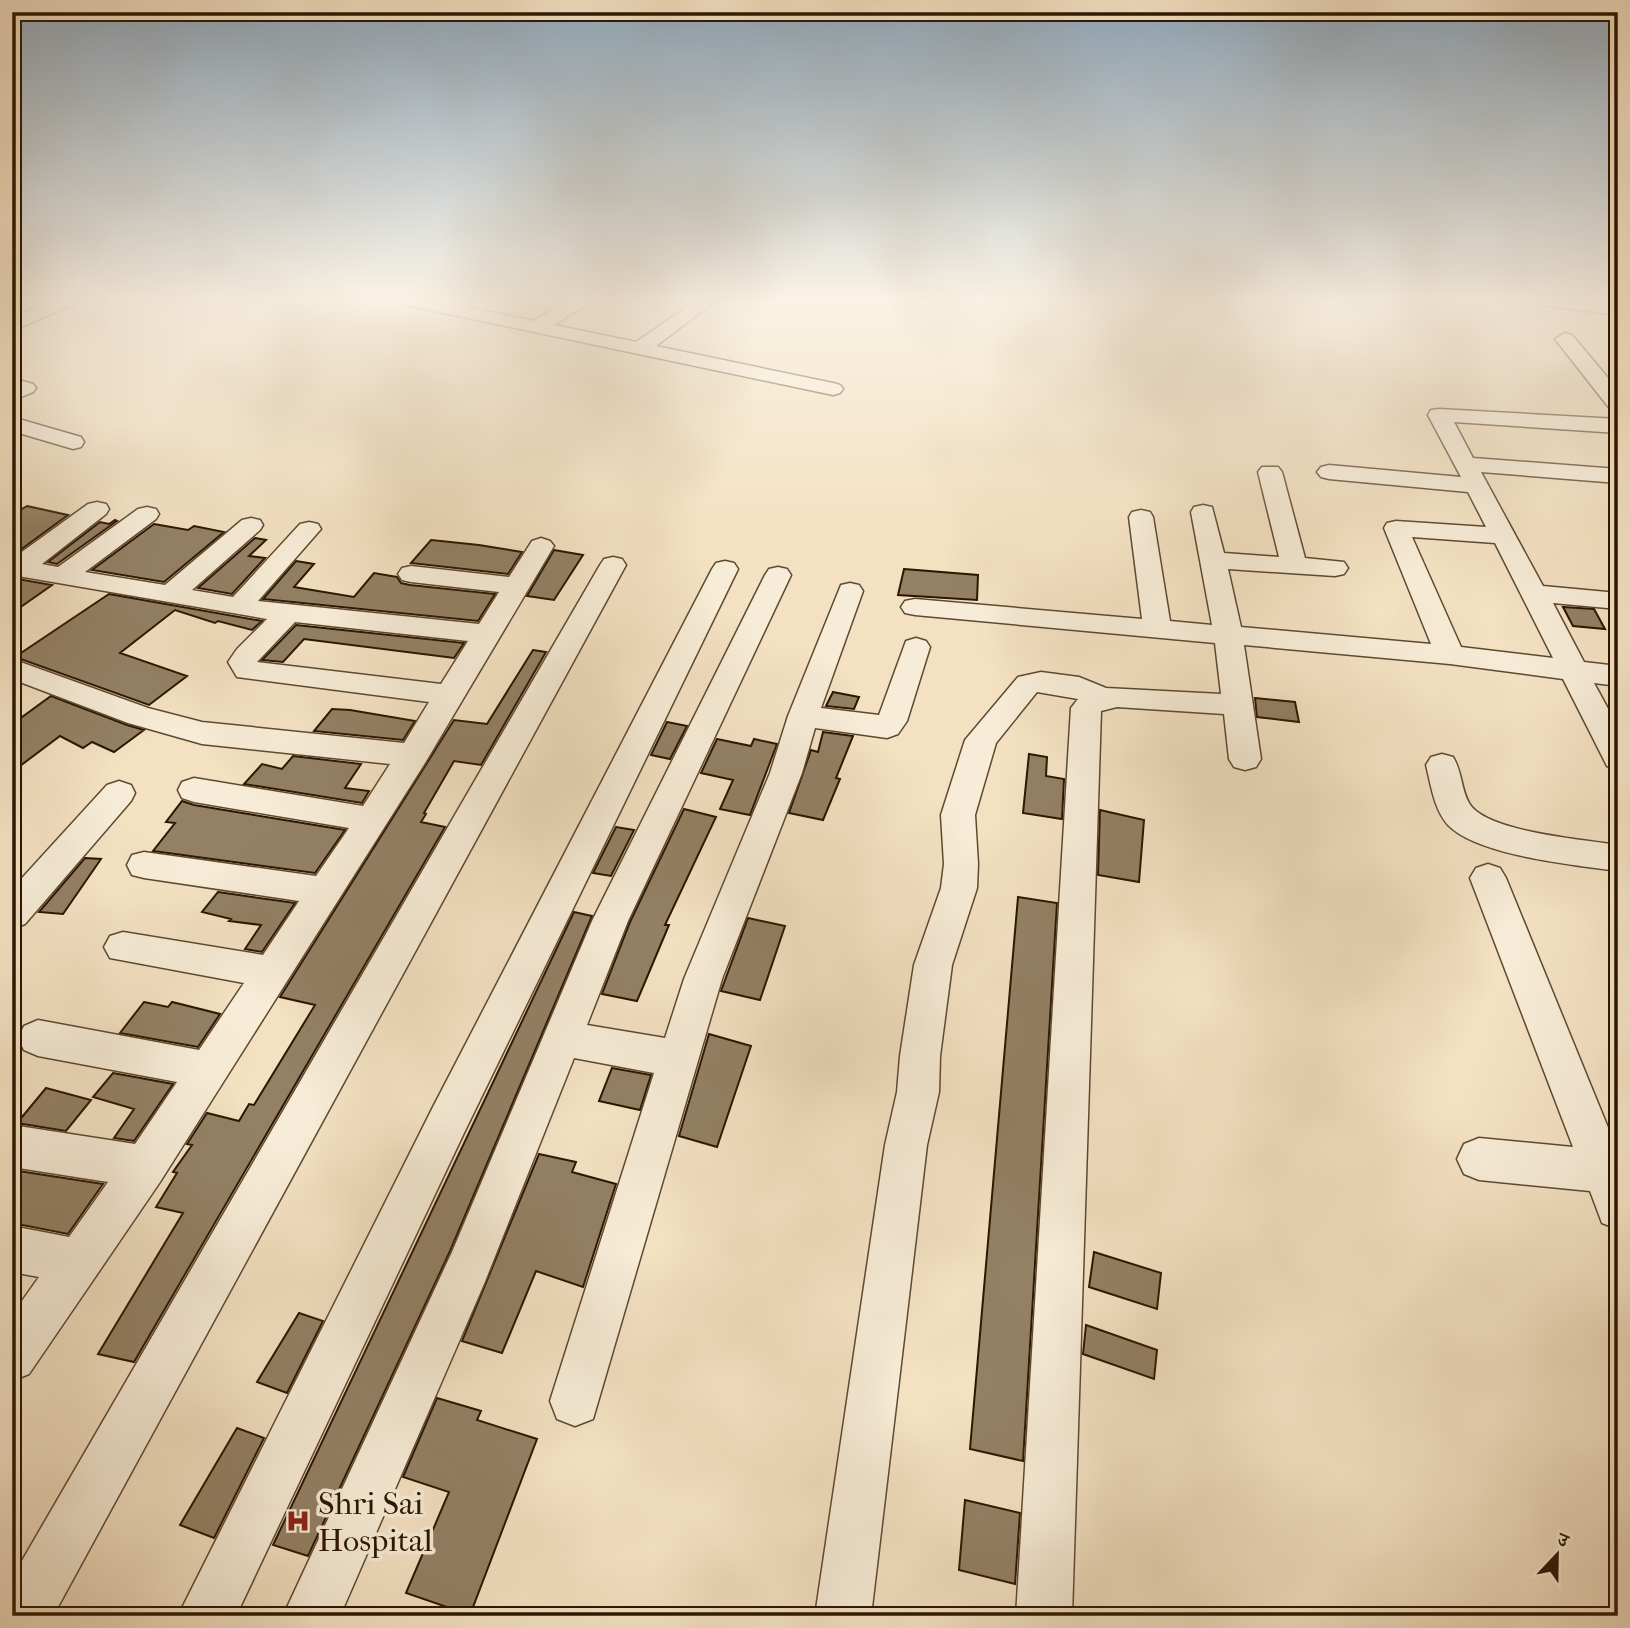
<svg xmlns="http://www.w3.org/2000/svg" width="1630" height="1628" viewBox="0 0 1630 1628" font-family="'IM FELL French Canon','Noto Serif Devanagari',serif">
<rect width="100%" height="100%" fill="#f3e1c2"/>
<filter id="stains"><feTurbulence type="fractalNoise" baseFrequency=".00286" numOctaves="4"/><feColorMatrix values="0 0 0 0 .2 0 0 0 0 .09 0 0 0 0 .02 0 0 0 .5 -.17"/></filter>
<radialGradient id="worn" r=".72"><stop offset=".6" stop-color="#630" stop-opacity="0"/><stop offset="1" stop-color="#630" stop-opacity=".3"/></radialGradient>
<path fill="#938065" stroke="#2c1600" stroke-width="2" d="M27 506 68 515 12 556V515Z
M115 520 117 521 57 564 48 562 100 522 109 524Z
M154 524 188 530 194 526 224 532 164 582 92 570Z
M255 538 266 540 249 556 265 558 232 594 198 588Z
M431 540 479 545 522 552 508 574 411 563Z
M554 550 583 555 554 600 527 596Z
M296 561 314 564 294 587 354 597 374 573 397 577 401 583 410 585 495 594 478 621 263 599Z
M904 569 978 575 977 600 898 595Z
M12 578 52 585 12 613Z
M109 594 262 621 252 630 218 621 215 623 175 610 120 653 187 676 149 705 15 657Z
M1563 607 1594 609 1605 629 1573 626Z
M296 625 464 643 454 658 304 639 283 662 262 660Z
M533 650 546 652 481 765 454 761 424 813 426 814 421 822 445 827 134 1362 98 1354 183 1213 156 1207 177 1173 173 1172 192 1145 187 1144 207 1113 239 1121 249 1104 254 1105 315 1005 280 997 454 720 487 724Z
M833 692 859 697 854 709 826 706Z
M51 696 127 725 144 730 114 752 92 742 83 748 60 736 12 772V713L22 717Z
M1255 698 1295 702 1299 722 1257 717Z
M332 709 350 710 415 721 403 740 314 731Z
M667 722 687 726 670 759 651 755Z
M823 732 853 736 836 778 840 779 823 820 789 813 811 750 818 752Z
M717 739 751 746 754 739 777 744 750 815 720 809 733 780 701 773Z
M1029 754 1047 757 1046 776 1064 779 1062 819 1023 813Z
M293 756 361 764 345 788 369 791 362 803 244 784 262 764 282 769Z
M182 801 194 805 345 830 315 873 153 851 175 823 166 822Z
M684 809 716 817 665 925H669L637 1001 602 994 630 922Z
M1100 810 1144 820 1139 882 1098 875Z
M616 827 634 830 611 876 593 873Z
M85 858 101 859 63 914 39 912Z
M218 892 295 903 262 952 245 949 261 925 229 921 231 919 202 912Z
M1018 897 1057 903 1023 1461 970 1449Z
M574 912 592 916 450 1251 308 1556 273 1545Z
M748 918 785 926 760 1000 721 991Z
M144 1002 168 1007 172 1002 220 1014 198 1047 120 1033Z
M709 1034 751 1046 717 1147 679 1136Z
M612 1068 651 1075 640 1110 599 1101Z
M113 1073 173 1084 134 1141 114 1138 134 1109 93 1097Z
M46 1088 91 1100 66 1131 17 1123Z
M539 1154 576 1162 572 1172 616 1184 583 1287 536 1271 502 1353 462 1341Z
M12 1170 103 1184 68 1234 12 1223Z
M1094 1252 1161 1273 1157 1309 1089 1287Z
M299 1313 323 1321 287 1393 257 1382Z
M1086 1325 1157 1350 1154 1379 1083 1354Z
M437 1398 481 1411 477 1420 537 1439 470 1615 406 1593 449 1492 403 1477Z
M237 1428 264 1438 214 1538 180 1525Z
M965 1500 1020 1513 1015 1584 959 1570Z"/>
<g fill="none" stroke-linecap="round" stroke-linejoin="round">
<g stroke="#5e4930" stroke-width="3">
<path id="minor" d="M54 300H77L74 304 12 331V318Z
M397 300H430L534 321 569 300H590L587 304 554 325 636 342 697 300H717L656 346 833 383 840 385 843 389 840 393 833 395 406 305Z
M1532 300H1585L1618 303V315L1541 305Z
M1565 333 1572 335 1618 390V410L1610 409 1555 339Z
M12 378 33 384 36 388 33 392 12 401Z
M1439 409 1618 419V433L1454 422 1473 458 1618 469V483L1481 472 1543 586 1618 593V609L1553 603 1584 662 1618 666V686L1594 683 1618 727V769L1607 766 1563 679 1450 664 1244 645 1261 759 1256 767 1245 770 1234 767 1229 759 1224 714 1117 707 1101 711 1072 1616H1016L1071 708 1078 699 1037 692 996 743 975 815 978 864 977 888 952 965 940 1056 939 1092 927 1145 871 1616H815L885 1145 897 1092 900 1056 914 965 941 888 944 864 941 815 965 740 1018 677 1041 672 1079 677 1106 688 1221 694 1215 643 915 615 905 613 901 607 905 601 915 599 1142 619 1129 517 1132 512 1141 510 1150 512 1153 517 1170 621 1212 625 1191 512 1194 507 1203 505 1212 507 1224 553 1279 557 1258 472 1262 467H1278L1282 472 1305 558 1344 562 1348 568 1344 574 1335 576 1228 569 1241 627 1431 644 1384 528 1387 523 1396 521 1486 527 1468 492 1329 479 1321 477 1317 472 1321 467 1329 465 1461 477 1428 415 1431 410ZM1412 537 1495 543 1553 658 1461 647Z
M12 417 81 437 84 442 81 447 73 449 12 431Z
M97 502 106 504 109 509 106 514 42 564 58 567 138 509 147 507 156 509 159 514 156 519 85 572 165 585 242 520 251 518 260 520 263 525 260 530 192 590 233 597 300 524 309 522 318 524 321 529 258 601 479 624 499 592 411 582 402 580 398 574 402 568 411 566 509 577 532 541 541 538 550 541 554 546 425 763 160 1182 29 1374 12 1381V1315L39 1277 12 1272V1226L69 1237 108 1182 12 1167V1125L135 1144 177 1082 38 1056 24 1050 18 1038 24 1026 38 1020 199 1050 244 983 110 958 104 947 110 936 123 932 263 955 299 901 144 878 132 875 127 865 132 855 144 852 316 876 349 828 194 802 182 798 178 790 182 782 194 778 363 806 390 764 202 744 128 723 12 679V659L148 708 202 722 404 743 429 702 237 677 228 662 237 649 267 619 12 575V559L88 504ZM295 622 468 641 441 684 257 662Z
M613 557 622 559 626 565 53 1616H12V1578L600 565 604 559Z
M725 561 734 563 738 569 463 1135 236 1616H178L433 1107 712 569 716 563Z
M778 567 787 569 791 575 628 921 587 1025 665 1038 684 979 770 773 788 716 841 585 850 583 859 585 863 591 821 708 879 715 906 641 916 638 926 641 930 647 907 721 898 734 887 738 815 728 802 773 722 979 593 1419 575 1426 557 1419 550 1401 654 1073 574 1058 484 1284 340 1616H283L452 1252 592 921 765 575 769 569Z
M1442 754 1453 757C1462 771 1461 789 1469 803 1485 832 1586 840 1618 845V871C1575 865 1478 856 1448 825 1434 809 1431 785 1426 765L1431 757Z
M119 781 131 785 135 793 131 801 25 924 12 929V889L107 785Z
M1488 864 1500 868 1506 878 1618 1152V1229L1602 1223 1590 1191 1479 1180 1464 1174 1457 1159 1464 1144 1479 1138 1573 1147 1470 878 1476 868Z"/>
</g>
<use href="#minor" fill="#f7ecd7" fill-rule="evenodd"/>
</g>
<linearGradient id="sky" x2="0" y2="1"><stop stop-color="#91aabe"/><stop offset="0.57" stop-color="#faf2e4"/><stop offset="1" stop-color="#faf2e4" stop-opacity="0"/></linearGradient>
<rect width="1630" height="527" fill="url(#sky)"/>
<defs>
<g id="hospital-bare" transform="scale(1.89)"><path d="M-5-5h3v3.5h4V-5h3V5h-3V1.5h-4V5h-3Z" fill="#8f2418" stroke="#f7ecd7" stroke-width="2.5" paint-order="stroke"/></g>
</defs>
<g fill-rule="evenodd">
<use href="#hospital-bare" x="298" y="1521"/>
</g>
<g text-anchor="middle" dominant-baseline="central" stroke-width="7" stroke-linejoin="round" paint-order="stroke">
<g font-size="32" fill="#2c1600" stroke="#f7ecd7" text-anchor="start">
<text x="318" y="1503">Shri Sai<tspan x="318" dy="37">Hospital</tspan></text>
</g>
</g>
<rect width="1630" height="1628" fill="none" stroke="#f3e1c2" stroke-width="42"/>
<rect x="14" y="14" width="1602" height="1600" fill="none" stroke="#2c1600" stroke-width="3.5"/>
<rect x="21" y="21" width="1588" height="1586" fill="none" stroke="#2c1600" stroke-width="2"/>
<g transform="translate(1557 1555) rotate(22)" stroke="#f7ecd7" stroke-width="5" paint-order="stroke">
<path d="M0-5L12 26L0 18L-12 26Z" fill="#2c1600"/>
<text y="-10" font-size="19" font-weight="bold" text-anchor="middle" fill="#2c1600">उ</text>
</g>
<rect width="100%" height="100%" filter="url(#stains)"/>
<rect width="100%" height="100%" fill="url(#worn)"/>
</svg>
